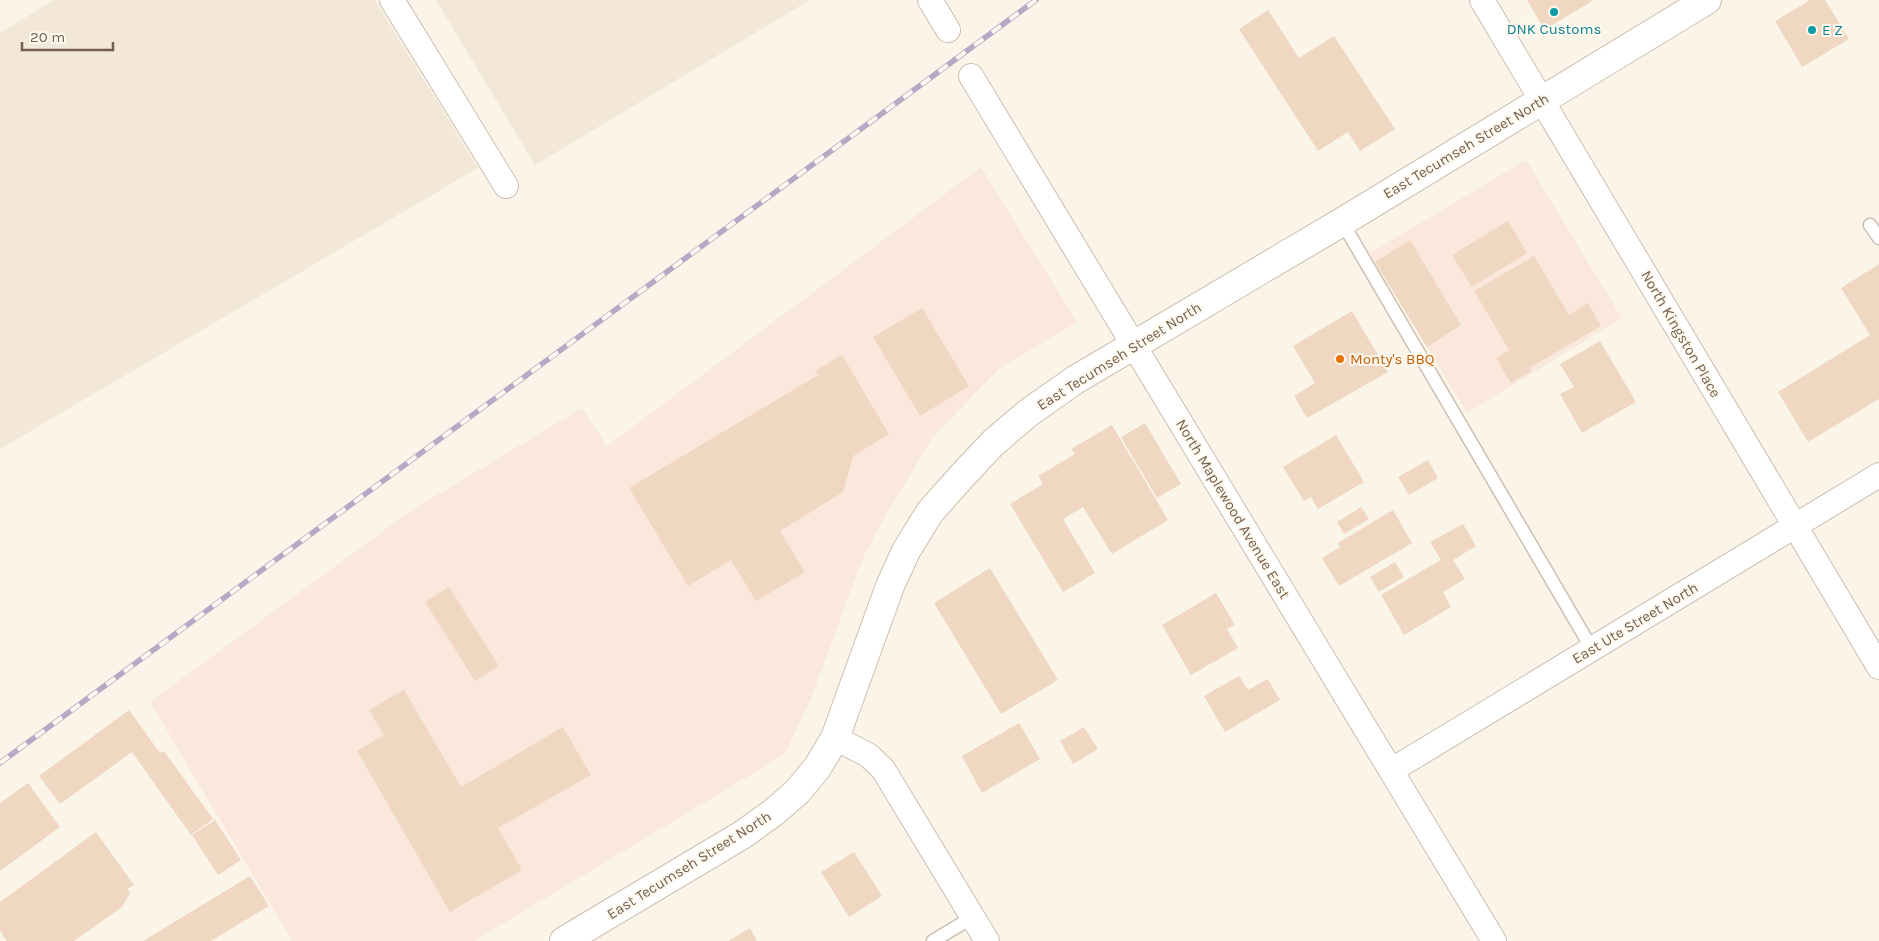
<svg xmlns="http://www.w3.org/2000/svg" width="1879" height="941" viewBox="0 0 1879 941" font-family="Karla,sans-serif">
<rect width="100%" height="100%" fill="#fbf5e9"/>
<path fill="#f3e8d7" d="M54 0H375L478 168 0 449V33Z
M436 0H810L535 165Z"/>
<path fill="#fbe8dd" d="M1526 160 1622 318 1467 413 1370 253Z
M981 167 1077 322 999 369 933 437 885 516 863 558 812 696 785 754 474 941H292L150 702 409 512 582 408 607 446Z"/>
<path fill="#efd7c2" d="M1527 0H1594L1552 25 1541 24Z
M1810 0H1825L1849 39 1802 67 1775 21Z
M1268 10 1299 58 1334 36 1395 129 1360 151 1348 132 1318 151 1239 29Z
M1508 221 1527 253 1472 287 1452 255Z
M1410 240 1461 325 1427 347 1375 262Z
M1534 256 1569 315 1588 303 1601 326 1529 368 1531 371 1511 383 1496 358 1509 350 1474 291Z
M1879 264V399L1808 442 1778 392 1870 335 1841 288Z
M922 308 969 386 920 416 873 337Z
M1352 311 1388 372 1307 418 1294 396 1315 383 1293 346Z
M1600 341 1636 402 1582 433 1560 394 1574 387 1560 364Z
M842 355 889 434 853 456 843 492 780 531 805 572 756 601 731 560 688 586 629 488 818 375 815 371Z
M1145 423 1181 484 1157 498 1121 437Z
M1112 425 1168 520 1112 554 1083 507 1063 519 1095 573 1063 592 1010 504 1043 484 1038 476 1075 454 1071 449Z
M1336 435 1364 482 1318 509 1311 497 1304 501 1283 467Z
M1428 460 1438 478 1409 495 1398 477Z
M1361 507 1369 519 1344 534 1337 522Z
M1393 510 1412 543 1339 586 1322 558 1340 547 1338 543Z
M1463 524 1476 546 1453 560 1465 579 1443 592 1451 607 1404 635 1381 595 1441 560 1430 542Z
M1395 562 1404 577 1379 592 1370 577Z
M990 568 1058 680 1001 714 934 603Z
M449 587 499 666 475 681 425 602Z
M1216 593 1235 625 1227 629 1238 648 1191 675 1162 625Z
M1239 676 1248 690 1268 679 1280 700 1225 732 1204 696Z
M404 690 461 787 563 727 591 775 498 828 522 870 450 912 357 751 384 735 369 710Z
M129 710 160 753 164 751 213 819 191 835 132 752 60 804 39 776Z
M1019 723 1040 759 982 793 962 756Z
M1084 727 1098 749 1073 764 1060 741Z
M28 783 60 827 0 871V803Z
M215 820 241 860 218 875 192 835Z
M96 832 134 885 127 889 130 893 122 907 74 941H7L0 931V902Z
M854 852 882 896 849 917 821 872Z
M250 876 269 906 211 941H143Z
M750 928 757 941H728Z"/>
<g fill="none" stroke-linecap="round" stroke-linejoin="round">
<g stroke="#cdbeaf" stroke-width="15">
<path id="lane" d="M1342 222 1592 649
M1870 225 1879 238
M933 941 973 917"/>
</g>
<g stroke="#cdbeaf" stroke-width="26">
<path id="street" d="M392 0 506 186
M930 0 948 30
M1482 0 1879 667
M971 76 1494 941
M835 738 868 755 883 769 987 941
M1392 770 1879 475"/>
</g>
<g stroke="#cfbfad" stroke-width="30">
<path id="secondary" d="M564 941 742 835 774 812 797 792 817 768 835 738 890 586 906 551 930 512 962 476 993 443 1028 413 1075 380 1342 222 1707 0"/>
</g>
<use href="#lane" stroke="#fff" stroke-width="12"/>
<use href="#street" stroke="#fff" stroke-width="24"/>
<use href="#secondary" stroke="#fff" stroke-width="28"/>
<g stroke="#b9a7c5" stroke-width="5.5">
<path id="rail" d="M0 763 1036 0"/>
</g>
<use href="#rail" stroke="#fef9ef" stroke-width="4" stroke-dasharray="11" stroke-linecap="butt"/>
</g>
<g fill="#0f9aa8" stroke="#fef9ef" stroke-width="2">
<circle cx="1554" cy="12" r="5"/>
<circle cx="1812" cy="30" r="5"/>
</g>
<circle fill="#e8710a" stroke="#fef9ef" stroke-width="2" cx="1340" cy="359" r="5"/>
<g text-anchor="middle" dominant-baseline="central" stroke-width="4" stroke-linejoin="round" paint-order="stroke">
<g font-size="15" fill="#0d838f" stroke="#fef9ef">
<text x="1554" y="29">DNK Customs</text>
<text x="1822" y="30" text-anchor="start">E Z</text>
</g>
<g font-size="15" fill="#745e4e" stroke="#fef9ef">
<text transform="translate(1466 146) rotate(-31)">East Tecumseh Street North</text>
<text transform="translate(1681 334) rotate(60)">North Kingston Place</text>
<text transform="translate(1119 356) rotate(-32)">East Tecumseh Street North</text>
<text transform="translate(1233 509) rotate(59)">North Maplewood Avenue East</text>
<text transform="translate(1635 623) rotate(-31)">East Ute Street North</text>
<text transform="translate(689 865) rotate(-32)">East Tecumseh Street North</text>
</g>
<g font-size="15" fill="#c56008" stroke="#fef9ef" text-anchor="start">
<text x="1350" y="359">Monty's BBQ</text>
</g>
</g>
<path d="M22 42v8h91v-8" fill="none" stroke="#745e4e" stroke-width="2.5"/>
<text x="30" y="42" font-size="15" fill="#745e4e" stroke="#fef9ef" stroke-width="4" paint-order="stroke">20 m</text>
</svg>
